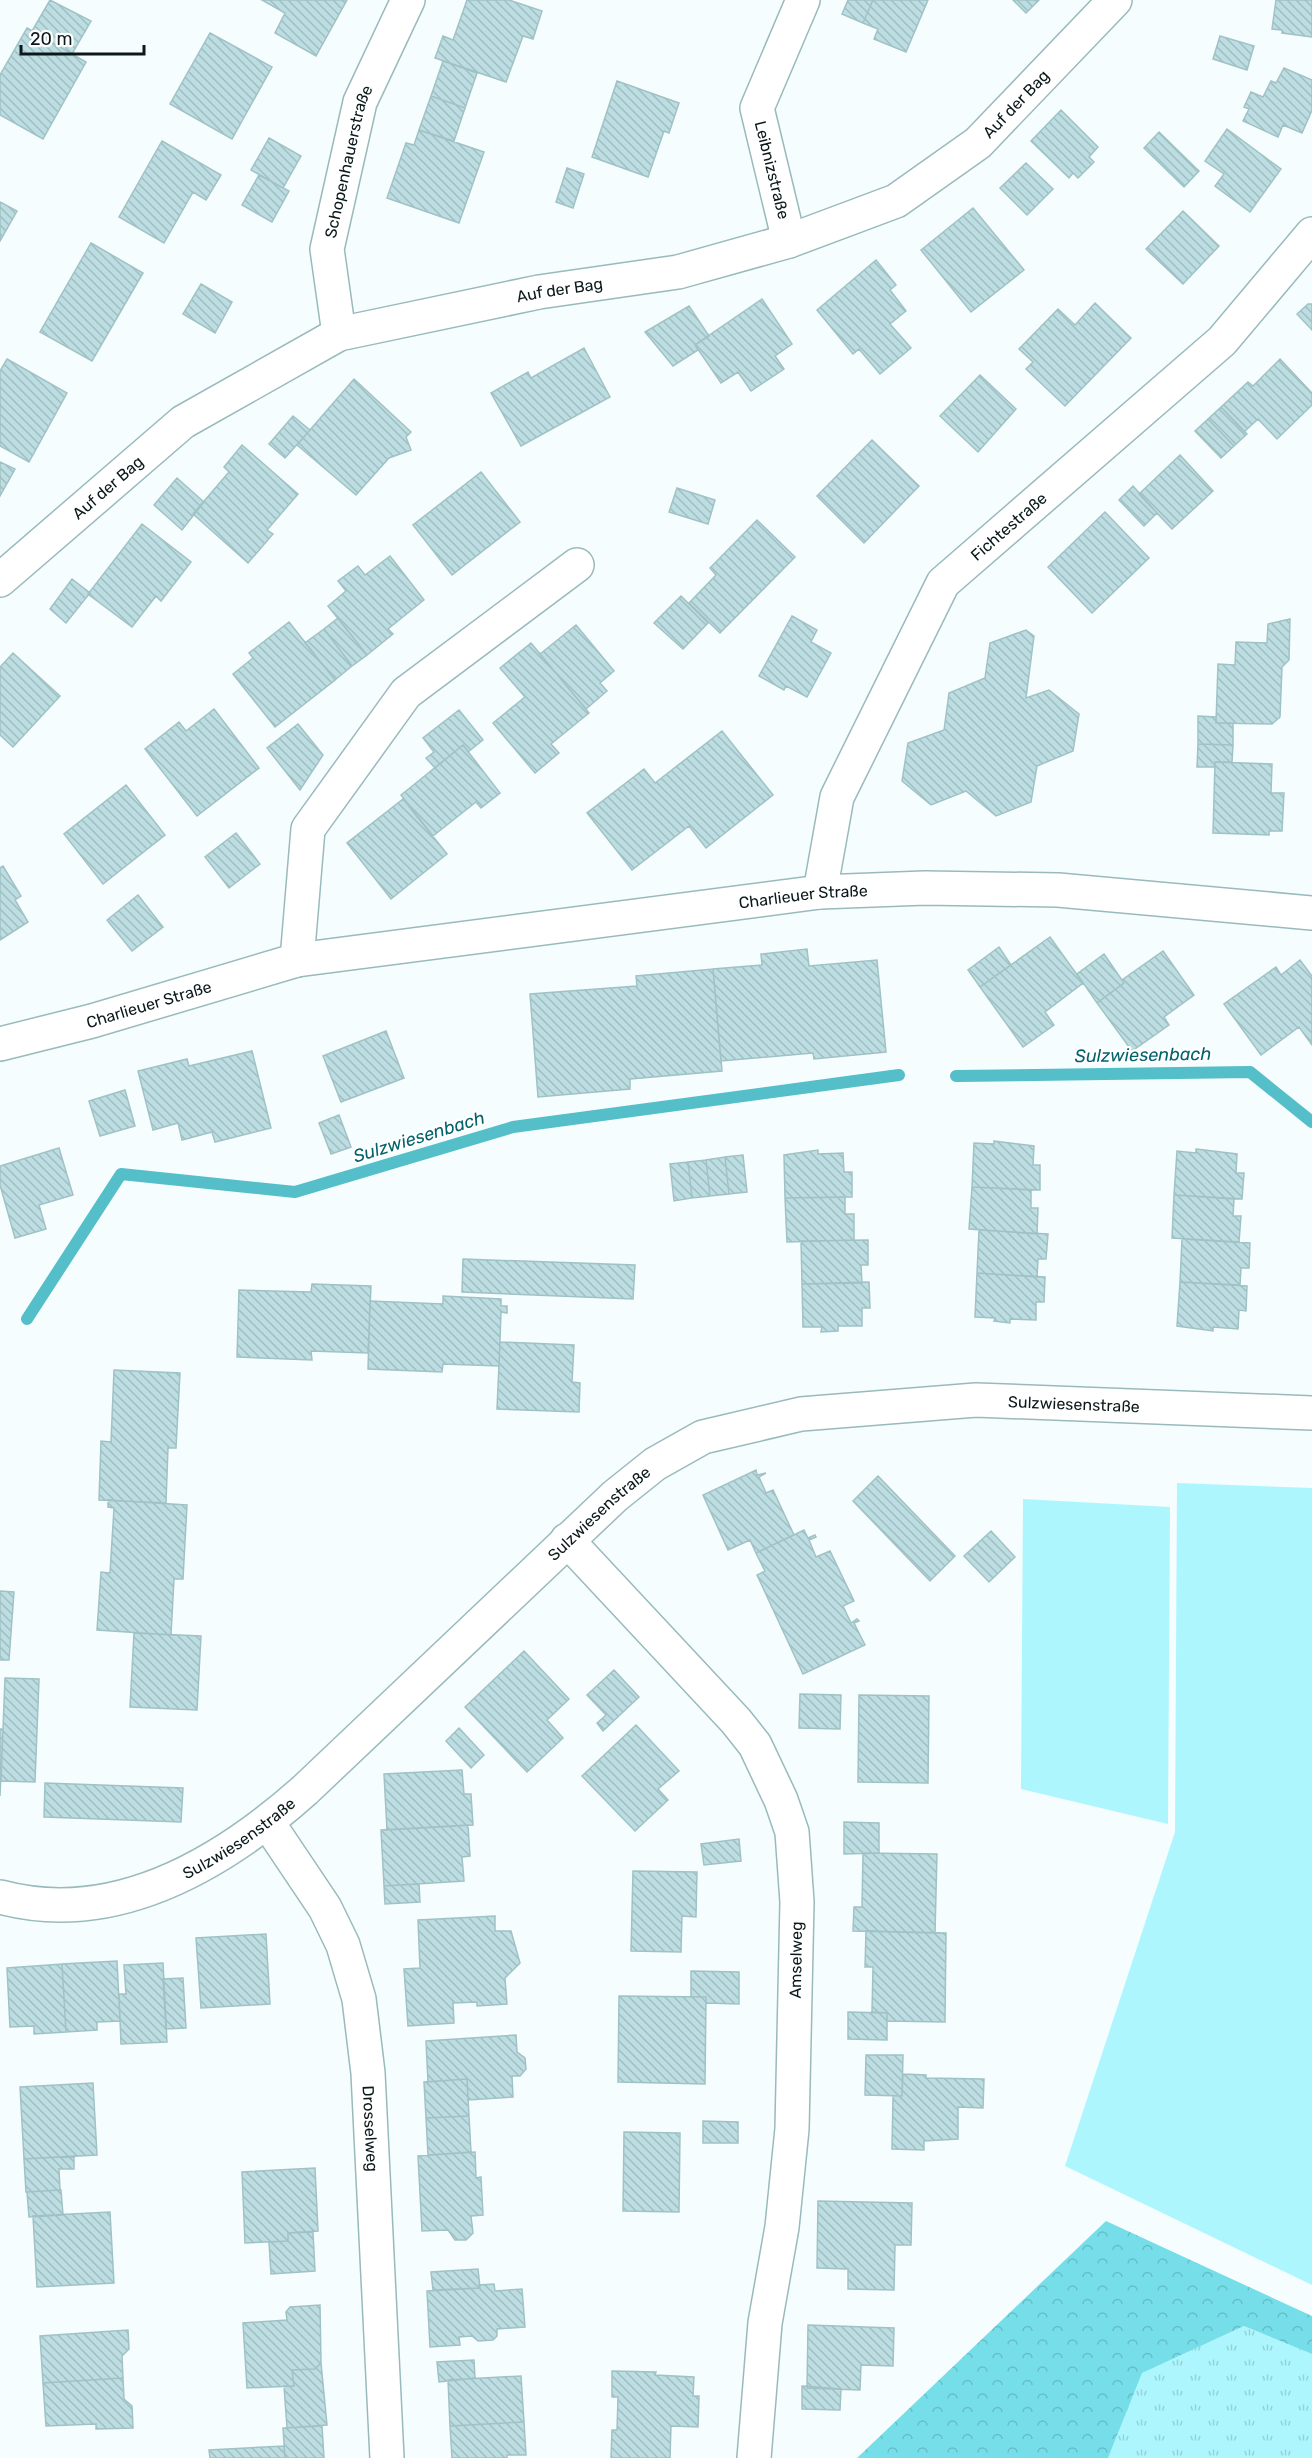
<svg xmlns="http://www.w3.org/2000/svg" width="1312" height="2458" viewBox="0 0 1312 2458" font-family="Rubik,sans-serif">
<defs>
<pattern id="grass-tufts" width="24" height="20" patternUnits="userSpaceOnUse" patternTransform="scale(1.5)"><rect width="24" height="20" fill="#aef6fe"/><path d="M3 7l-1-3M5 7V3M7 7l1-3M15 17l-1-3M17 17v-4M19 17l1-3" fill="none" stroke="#94d2d9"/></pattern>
<pattern id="forest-crowns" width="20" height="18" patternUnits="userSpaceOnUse" patternTransform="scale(1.5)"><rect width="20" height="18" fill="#76dee9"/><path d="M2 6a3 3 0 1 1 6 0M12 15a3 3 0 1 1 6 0" fill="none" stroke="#65bec7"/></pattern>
<pattern id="building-back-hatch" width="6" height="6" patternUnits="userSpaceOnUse" patternTransform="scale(1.5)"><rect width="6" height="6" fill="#bcdee2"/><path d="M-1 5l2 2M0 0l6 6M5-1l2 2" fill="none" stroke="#a0bec1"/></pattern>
</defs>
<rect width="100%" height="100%" fill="#f6fdfe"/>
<path fill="url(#grass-tufts)" d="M1244 2326 1312 2354V2458H1108L1141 2373Z"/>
<path fill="url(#forest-crowns)" d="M1106 2221 1312 2316V2354L1244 2326 1142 2373 1108 2458H857Z"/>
<path fill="#aef6fe" d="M1177 1483 1312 1488V2285L1065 2166 1175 1832Z
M1023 1499 1170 1507 1168 1824 1021 1789Z"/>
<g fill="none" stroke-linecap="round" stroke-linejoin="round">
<path stroke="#54bec9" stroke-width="12" d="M956 1076 1250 1072 1312 1122
M27 1319 121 1174 295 1192 513 1127 899 1075"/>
</g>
<path fill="url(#building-back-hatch)" stroke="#a0c2c5" stroke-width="1.5" d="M50 0 91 21 72 54 32 31Z
M262 0H347L316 56 275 33 285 13Z
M467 0H509L542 11 533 39 523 36 506 82 435 58 443 36 453 40Z
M848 0H873L863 23 842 14Z
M873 0H928L906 52 874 39 878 29 863 23Z
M1013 0H1039L1026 13Z
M1276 0H1312V37L1282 33V30L1272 29Z
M27 28 86 62 43 139 0 115V75Z
M210 33 272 67 232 139 170 104Z
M1220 36 1254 46 1247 70 1213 59Z
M443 61 477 73 465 108 431 96Z
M1284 68 1312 80V110L1302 133 1283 125 1278 137 1243 121 1249 109 1244 107 1251 92 1263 97 1271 81 1276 83Z
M617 81 679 103 669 133 664 131 648 177 592 157Z
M431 96 465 108 454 141 419 130Z
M1061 110 1098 147 1089 157 1094 162 1078 178 1073 173 1069 178 1031 141Z
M1227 129 1281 169 1250 212 1215 186 1224 174 1205 161Z
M419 130 484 152 459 223 387 198 406 143 414 145Z
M1159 132 1199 171 1184 187 1144 148Z
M269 138 301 156 283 188 251 170Z
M162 141 221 175 206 200 193 192 164 243 119 217Z
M1026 163 1053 189 1027 215 1000 188Z
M567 168 584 174 573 208 556 202Z
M259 175 289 191 272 222 242 205Z
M0 202 17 211 0 241Z
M973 208 1024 270 971 312 921 250Z
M1183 211 1219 246 1183 284 1146 249Z
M91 243 143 273 92 361 40 332Z
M876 260 896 285 890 290 906 311 890 324 911 348 880 374 859 349 853 354 817 310Z
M201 284 232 302 215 333 183 314Z
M762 299 792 344 775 356 784 369 751 391 738 372 721 383 695 345Z
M1095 303 1131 338 1065 406 1026 369 1033 362 1019 349 1058 309 1075 325Z
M1308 304H1312V330L1297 314Z
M689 306 709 336 695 345 698 350 673 366 645 332Z
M584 348 610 397 521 446 491 393 528 372 531 378Z
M7 359 67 393 29 462 0 446V371Z
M1280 359 1312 393V405L1277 439 1258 419 1244 432 1221 407 1248 382 1253 386Z
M980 375 1016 409 978 452 940 416Z
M354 379 411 432 406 437 411 450 389 458 356 495 297 445Z
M1221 407 1247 434 1234 446 1208 419Z
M293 416 310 430 285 458 269 444Z
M1208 419 1234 446 1221 458 1195 431Z
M872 440 919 486 864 543 817 496Z
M242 445 298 494 267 530 273 534 248 563 193 514 229 472 224 467Z
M1180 455 1213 491 1172 529 1139 494Z
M0 462 15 469 0 496Z
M481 472 520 522 452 575 413 525Z
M177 478 204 502 182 530 154 505Z
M1133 486 1157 513 1144 526 1119 500Z
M677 488 715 500 708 524 669 512Z
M1105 512 1149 558 1092 613 1048 567Z
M757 520 795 557 720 633 689 603 716 575 710 568Z
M142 524 191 562 161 601 156 596 132 627 88 594Z
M390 556 424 600 388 629 393 634 367 655 328 606 346 591 338 581 358 566 365 575Z
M72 579 90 593 66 623 50 609Z
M681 596 708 623 683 649 654 623Z
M792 616 817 630 811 642 831 653 807 697 786 686 784 690 759 676Z
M338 618 367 655 352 666 324 629Z
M1290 619 1289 660 1282 667 1280 717 1272 724 1216 723 1218 664 1235 665 1236 642 1267 643 1268 624Z
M289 622 335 680 275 727 233 674 253 658 249 653Z
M576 625 614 671 600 683 607 691 586 709 540 654Z
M324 629 352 666 335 680 305 643Z
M1026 630 1034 636 1026 698 1049 690 1079 714 1073 751 1037 766 1031 802 996 816 966 791 931 805 902 781 908 743 944 730 949 693 985 678 990 643Z
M531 643 589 713 551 744 559 753 535 773 493 723 525 697 500 668Z
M13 653 60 696 13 747 0 735V667Z
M214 709 259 768 197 816 145 749 179 722 186 731Z
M459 710 483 740 468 752 463 745 435 768 426 758 434 752 423 738Z
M1198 716 1216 717V723H1233V745L1198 744Z
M298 724 323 755 300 790 267 748Z
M722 731 773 795 706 848 689 826 632 870 587 813 644 769 655 783Z
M1198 744 1233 745 1232 762H1215V767H1197Z
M463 745 500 793 481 808 476 802 433 836 401 795Z
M1215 762 1272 764 1271 793H1284L1282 831H1269V835L1213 833Z
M126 785 165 835 103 884 64 834Z
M403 799 447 854 391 899 347 843Z
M236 833 260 864 229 888 205 857Z
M3 866 21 896 15 900 28 922 0 940V868Z
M138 895 163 927 132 951 107 920Z
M1050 937 1083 983 1045 1012 1054 1025 1023 1047 980 987Z
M999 947 1011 965 980 987 968 970Z
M807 949 809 966 877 960 886 1052 814 1059 813 1053 721 1061 713 969 762 965 761 954Z
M1163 951 1194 995 1164 1017 1169 1025 1132 1051 1097 1003 1124 983 1122 980Z
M1104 954 1124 983 1097 1003 1077 974Z
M1300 960 1312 976V1045L1299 1027 1261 1055 1224 1004 1276 967 1281 975Z
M713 969 722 1071 630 1079V1089L538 1097 530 994 637 986 636 976Z
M386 1031 404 1078 341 1102 323 1056Z
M252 1051 271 1128 215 1142 212 1132 182 1140 178 1123 153 1130 138 1071 187 1059 189 1066Z
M125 1090 135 1126 100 1136 89 1101Z
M339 1115 351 1147 331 1154 319 1123Z
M994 1141 1034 1146 1033 1165H1040V1190L972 1187 974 1143 994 1144Z
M59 1148 73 1195 39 1205 46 1229 15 1238 0 1185V1166Z
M1196 1149 1237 1154 1236 1173H1244L1242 1199 1174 1195 1177 1151 1196 1153Z
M818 1150V1154L843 1153 844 1172H852V1197L785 1198 784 1155Z
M743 1155 747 1192 729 1194 725 1157Z
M725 1157 729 1194 710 1196 706 1160Z
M706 1160 710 1196 692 1198 688 1162Z
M688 1162 692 1198 674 1201 670 1164Z
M972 1187 1031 1190V1208H1038L1037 1234 969 1229Z
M1174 1195 1234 1199 1233 1216H1241L1239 1242 1172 1238Z
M845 1197V1214H854V1240L787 1242 785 1198Z
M979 1230 1048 1234 1046 1259H1038L1037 1277 977 1273Z
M1182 1239 1250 1243 1249 1268H1241L1240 1285 1180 1282Z
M868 1240V1265H861L862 1283 802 1284 801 1241Z
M463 1259 635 1265 633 1299 462 1292Z
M977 1273 1045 1277 1044 1302H1036V1320L1010 1319V1323L994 1321 995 1318 975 1317Z
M869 1282 870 1308H862V1326H838V1331L821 1332 822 1327H803L802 1284Z
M1180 1282 1247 1286 1246 1311 1239 1310 1238 1329 1213 1327V1331L1177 1326Z
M312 1284 371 1286 368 1353 311 1351 312 1360 237 1357 239 1290 311 1292Z
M443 1296 501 1299V1306H507V1313L501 1312 499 1366 443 1364 442 1372 368 1369 370 1301 443 1304Z
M500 1342 574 1345 572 1382 580 1383 579 1412 497 1409Z
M114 1370 180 1373 176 1448H168L166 1503 99 1500 101 1441 111 1442Z
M756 1470 757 1475 766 1473 759 1477 766 1493 773 1490 794 1535 756 1553 750 1540 728 1550 703 1495Z
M878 1476 955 1556 930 1581 853 1501Z
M108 1500 187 1505 183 1579H174L171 1635 97 1630 101 1572 110 1573 114 1508 108 1507Z
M804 1530 808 1538 815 1535 816 1537 809 1540 816 1557 830 1551 854 1601 843 1606 851 1623 857 1619 859 1621 854 1623 865 1645 803 1674 757 1575 765 1571 756 1553Z
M991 1531 1015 1557 989 1582 964 1556Z
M0 1591 14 1592 9 1660H0Z
M134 1633 201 1636 197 1710 130 1707Z
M524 1651 569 1699 547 1720 563 1738 527 1772 465 1707Z
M614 1670 639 1697 603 1731 597 1723 606 1715 587 1695Z
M5 1678 39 1679 35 1782 1 1781Z
M800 1694 841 1695 840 1729 799 1728Z
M859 1695 929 1696 928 1783 858 1782Z
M636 1725 679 1771 658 1789 668 1800 635 1831 582 1776Z
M459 1728 484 1755 471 1768 446 1741Z
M0 1729H3L0 1796Z
M462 1770 464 1794H471L473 1825 387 1830 384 1774Z
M45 1783 183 1788 181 1822 44 1817Z
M844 1822 879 1823V1853L844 1854Z
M468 1825 470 1856 462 1857 464 1881 384 1886 381 1830Z
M739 1839 741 1861 704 1865 701 1844Z
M863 1853 937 1854 935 1933 853 1931 854 1907H862Z
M633 1871 697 1872 696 1917 682 1916 681 1952 631 1951Z
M419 1884 420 1902 385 1904 384 1886Z
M495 1916V1931H511L520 1963 505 1978 507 2004 477 2006V2002L453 2003 454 2023 408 2026 404 1969 420 1968 418 1920Z
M866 1931 946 1933 945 2022 887 2021V2013L872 2012 873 1967H865Z
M266 1934 270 2004 201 2008 196 1938Z
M117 1961 120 2021 97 2022V2030L66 2032 62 1964Z
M163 1963 167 2042 121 2044 119 1994H126L124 1965Z
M62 1964 66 2032 34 2034V2026L10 2027 7 1968Z
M691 1971 739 1972V2004L706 2003V1997H691Z
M183 1978 186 2028 166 2029 163 1979Z
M619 1996 706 1997 705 2084 618 2082Z
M848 2012 887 2013V2040L848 2039Z
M516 2035 517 2052 525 2058 526 2069 520 2076H512L513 2097 468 2100 467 2079 428 2082 426 2041Z
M866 2055H903L902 2096 865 2095Z
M903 2074 926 2075V2078L984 2079 983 2108 958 2107V2139L924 2141V2150L892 2149 893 2096H902Z
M467 2079 469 2116 426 2118 424 2082Z
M93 2083 97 2155 24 2159 20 2087Z
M469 2116 471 2152 428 2155 426 2118Z
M703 2121 738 2122V2143H703Z
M624 2132 680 2133 679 2212 623 2211Z
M475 2152 476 2178 481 2177 483 2215 471 2216 473 2233 466 2240H455L448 2230 422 2231 418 2156Z
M74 2156V2169H59L60 2190 26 2192 24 2159Z
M315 2168 318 2231 288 2233V2241L245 2243 242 2172Z
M61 2190 63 2215 29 2217 27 2192Z
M818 2201 912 2203 911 2245H895L894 2290 848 2289V2269L817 2268Z
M110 2212 114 2283 37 2287 33 2216Z
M313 2232 315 2271 271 2274 269 2242 288 2241V2233Z
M478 2269 480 2288 433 2290 431 2272Z
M494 2284 495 2291 522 2289 525 2327 497 2329V2336L493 2340 478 2341 472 2336 459 2337 460 2345 430 2347 427 2291 480 2288 479 2285Z
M320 2305 321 2363 315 2369 292 2370 294 2386 247 2388 243 2323 287 2320 286 2312 290 2307Z
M808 2325 894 2328 893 2366 861 2365 860 2390 807 2388Z
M128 2330 129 2349 122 2356 123 2378 43 2383 40 2336Z
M474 2360 475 2378 439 2382 437 2362Z
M321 2363 327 2425 287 2428 284 2386H294L292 2370 315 2369Z
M612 2371 656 2372 655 2375 694 2377 693 2396H699L698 2427 671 2426 670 2458H611L612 2430H617L618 2397H612Z
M521 2376 524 2422 450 2426 448 2380Z
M123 2378 124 2399 132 2406 133 2428 96 2429V2424L46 2426 43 2383Z
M802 2386 841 2389 840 2410 802 2409Z
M524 2422 526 2455H507V2458H452L450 2426Z
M322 2426 324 2458H285L283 2428Z
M284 2446 285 2458H210L209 2450Z"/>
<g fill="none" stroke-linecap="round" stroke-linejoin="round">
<g stroke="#99babd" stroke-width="36">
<g id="minor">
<path d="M789 241 757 108 803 0"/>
<path id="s1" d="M339 334 327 249 360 102 408 0"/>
<path id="s2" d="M0 580 183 422 339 334 539 292 678 272 789 241 896 201 978 143 1115 0"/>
<path id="s3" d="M820 892 837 797 943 583 1222 341 1312 234"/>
<path d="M297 960 308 829 406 693 577 565"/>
<path id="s4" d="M0 1044 92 1021 297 960 820 892 925 888 1058 890 1312 913"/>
<path d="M567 1540 736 1721 755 1745 781 1800 792 1832 797 1902 792 2129 782 2227 765 2323 754 2458"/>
<path id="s5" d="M268 1823 325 1908 343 1945 359 1999 368 2073 387 2458"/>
<path id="s6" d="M0 1897C115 1928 223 1863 305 1790L615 1496 655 1464 703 1437 801 1414 976 1400 1312 1413"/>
</g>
</g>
<use href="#minor" stroke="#fff" stroke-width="33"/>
</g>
<g text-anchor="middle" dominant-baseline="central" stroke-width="4.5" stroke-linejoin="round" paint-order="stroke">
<g font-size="16" fill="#0c191a" stroke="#fff">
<text stroke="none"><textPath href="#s2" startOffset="1150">Auf der Bag</textPath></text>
<text stroke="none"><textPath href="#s1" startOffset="176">Schopenhauerstraße</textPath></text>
<text transform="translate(772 170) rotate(76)">Leibnizstraße</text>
<text stroke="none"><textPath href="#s2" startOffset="646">Auf der Bag</textPath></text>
<text stroke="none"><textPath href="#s2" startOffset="142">Auf der Bag</textPath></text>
<text stroke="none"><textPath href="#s3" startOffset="422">Fichtestraße</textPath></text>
<text stroke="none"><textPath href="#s4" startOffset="819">Charlieuer Straße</textPath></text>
<text stroke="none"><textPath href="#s4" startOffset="154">Charlieuer Straße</textPath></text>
<text stroke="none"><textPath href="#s6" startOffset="1245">Sulzwiesenstraße</textPath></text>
<text stroke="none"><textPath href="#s6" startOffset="741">Sulzwiesenstraße</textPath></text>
<text stroke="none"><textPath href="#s6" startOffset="255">Sulzwiesenstraße</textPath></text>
<text transform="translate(796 1960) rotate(-89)">Amselweg</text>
<text stroke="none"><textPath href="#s5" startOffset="330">Drosselweg</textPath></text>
</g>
<g font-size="18" font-style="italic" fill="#03636b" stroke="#fff">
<text transform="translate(1143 1055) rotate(-1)">Sulzwiesenbach</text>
<text transform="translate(419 1137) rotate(-17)">Sulzwiesenbach</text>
</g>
</g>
<path d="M21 45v9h123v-9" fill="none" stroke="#0c191a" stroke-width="3"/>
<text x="30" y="45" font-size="18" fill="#0c191a" stroke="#ffffff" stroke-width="4.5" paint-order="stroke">20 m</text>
</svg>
